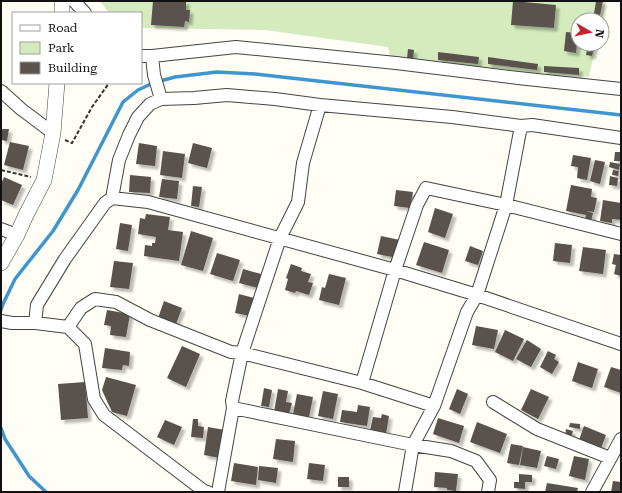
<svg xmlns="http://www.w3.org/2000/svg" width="622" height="493" viewBox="0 0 622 493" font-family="'Roboto Serif',serif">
<defs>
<filter id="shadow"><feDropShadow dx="3.5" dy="3.5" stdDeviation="1" flood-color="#0004"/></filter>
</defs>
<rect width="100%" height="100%" fill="#fffdf5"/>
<path fill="#d5ebbd" d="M100 1H606L602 20H578V44H596L589 77 536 73 390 57 388 47 265 30 141 28V13H109Z"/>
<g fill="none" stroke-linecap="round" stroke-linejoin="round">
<path stroke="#3f96cf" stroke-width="3.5" d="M1 310 3 304 15 279 53 231 78 190 123 102 138 90 153 83 175 77 217 72 255 74 621 115
M1 428 5 439 29 476 46 492"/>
</g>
<path fill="#5a524d" filter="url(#shadow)" d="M153 1H186V10H190L189 22 185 21 184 27 151 25Z
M513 1 556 5 554 28 511 25Z
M596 1H603L599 20H593Z
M566 32 578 33 576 53 564 51Z
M588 44H595L592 56 586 55Z
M408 49 414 50 413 59 407 58Z
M438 52 479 57 478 64 438 60Z
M488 57 538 64 537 70 488 64Z
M544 66 579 68V75L544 72Z
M1 129H9L7 141 1 140Z
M10 142 29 146 23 170 4 165Z
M139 143 157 146 155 166 136 164Z
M193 143 212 148 207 168 188 163Z
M163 151 185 154 182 178 160 175Z
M615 152H621V161H614Z
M573 155 591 158 587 180 577 178 578 167 571 166Z
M595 160 605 162 600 184 590 181Z
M610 162 620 164 619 170 609 167Z
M613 170 619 171 618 176 612 175Z
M130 175 151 177 150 193 129 192Z
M610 176 618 178 617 186 609 185Z
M4 177 22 185 13 205 1 200V184Z
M162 179 179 181 177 199 159 197Z
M571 185 592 189 591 197 597 198 594 212 586 211 593 213 591 221 585 220 586 215 566 211Z
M193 186 202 187 199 207 191 206Z
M396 190 413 192 410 208 394 206Z
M603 200 621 203V220L612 219V223L600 221Z
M435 208 453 214 445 238 428 232Z
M146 214 170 217 168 230 183 232 179 261 144 256 145 245 152 246V243H155L156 237 138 234 140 218 145 219Z
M120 223 132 225 128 251 116 249Z
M191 231 213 238 203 271 181 265Z
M381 236 400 240 397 258 377 254Z
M424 242 449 250 442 273 416 265Z
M555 243 572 245 570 263 553 261Z
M470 246 483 251 478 265 465 261Z
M583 247 606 250 603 274 579 271Z
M217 253 240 260 233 281 210 274Z
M614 254 621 255V276L614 274 616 265 612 264Z
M114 261 133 263 129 289 110 287Z
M291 264 302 268 301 271 311 274 308 282 313 283 309 295 296 291 295 293 285 290 288 279 286 278Z
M243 269 261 274 258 288 239 283Z
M329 274 346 278 339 305 319 300 322 287 325 288Z
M239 294 254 298 250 316 235 313Z
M164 301 182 308 176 324 158 318Z
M107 310 130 314 126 337 110 335 111 326 104 325Z
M476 326 498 330 494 349 472 345Z
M505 330 524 339 513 361 495 352Z
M527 340 541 349 531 367 516 359Z
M182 346 200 354 186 387 167 378Z
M105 348 130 352 129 366 123 365 122 370 102 368Z
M548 351 556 355 554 359 559 362 552 374 540 367Z
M578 362 598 369 592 388 572 381Z
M611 367 621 370V393L604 387Z
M106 377 136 385 127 416 112 412 102 390Z
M85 382 88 418 61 420 58 384Z
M264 388 272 390 269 407 261 406Z
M278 389 288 391 286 402 292 403 289 414 274 412Z
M457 389 468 394 460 414 449 409Z
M531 389 549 397 538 419 521 410Z
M323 391 338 394 333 419 318 416Z
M297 394 313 397 309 417 293 414Z
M358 405 370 407 367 426 340 422 342 410 357 412Z
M382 414 389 416 386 434 370 431 373 417 381 418Z
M438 418 464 426 459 443 433 434Z
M193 419H198V426L204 427 203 438 191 437Z
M165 420 182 427 174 445 157 437Z
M477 422 507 434 500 453 470 442Z
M570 423 580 424V429L569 427Z
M584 426 606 435 601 448 579 440Z
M208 427 225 430 220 458 204 455Z
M566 429 573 431 571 438 565 436Z
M276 439 295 441 293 462 273 459Z
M511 444 523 446 519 465 507 463Z
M523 447 541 451 537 468 520 465Z
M547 456 559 459 556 469 544 466Z
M574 456 589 459 585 480 569 476Z
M234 463 258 467 256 485 231 481Z
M309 463 325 465 323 481 307 479Z
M259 466 278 468 276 483 258 480Z
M435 472 458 474 456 491 447 490V488L434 487Z
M519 474 532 475V482H525V489L514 488V482H519Z
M338 477H349V487H338Z
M613 481 621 482V492H611Z
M547 483 578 488 577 492H545Z"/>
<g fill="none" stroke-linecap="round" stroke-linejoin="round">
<g stroke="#444" stroke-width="14">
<path id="minor" d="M74 1 85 13
M141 56H152L236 47 396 63 518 78 621 89
M152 56 154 75 161 99
M1 91 21 109 53 133
M112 198 119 160 129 135 138 117 150 104 161 99 194 98 227 95 275 99 320 105 452 117 521 126
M1 229 17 235
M1 321 12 323H35L68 327 85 344 94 399 104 415 204 491 208 492
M35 323 37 305 65 259 105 203 112 198 148 202 395 270 477 295 621 344
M68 327 81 308 95 299 116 302 150 320 231 352 242 353 362 383 434 406
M362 383 395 270 417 205 426 188 506 205 621 234
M493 402 537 429 610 458
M233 408 413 445 451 451 476 461 490 480 488 492
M218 492 233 408 232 401 242 353 280 238 298 202 303 163 320 105
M405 492 413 445 434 406 467 312 477 295 506 205 521 126 532 125 621 138
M592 492 621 439"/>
</g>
<g stroke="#444" stroke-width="16">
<path id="tertiary" d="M62 13V1
M1 263 17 235 26 215 44 180 53 133 57 83"/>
</g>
<path stroke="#333" stroke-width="2" stroke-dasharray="4 2" stroke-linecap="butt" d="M65 140 72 143 92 107 109 83
M1 170 31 177"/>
<use href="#minor" stroke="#fff" stroke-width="12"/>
<use href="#tertiary" stroke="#fff" stroke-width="15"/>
</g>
<rect width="622" height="493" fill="none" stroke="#111111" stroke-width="4"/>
<rect x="12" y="12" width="130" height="72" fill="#ffffff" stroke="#a0a0a0"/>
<rect x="20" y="25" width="20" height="6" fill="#ffffff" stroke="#a0a0a0"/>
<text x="48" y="32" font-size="12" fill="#111111">Road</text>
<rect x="20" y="42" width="20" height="12" fill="#d5ebbd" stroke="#a0a0a0"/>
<text x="48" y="52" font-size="12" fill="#111111">Park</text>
<rect x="20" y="62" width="20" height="12" fill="#5a524d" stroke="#a0a0a0"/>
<text x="48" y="72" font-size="12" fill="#111111">Building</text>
<g transform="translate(590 32) rotate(99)"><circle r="19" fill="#ffffff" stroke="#a0a0a0"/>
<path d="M0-3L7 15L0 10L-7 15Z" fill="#c4262e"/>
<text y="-6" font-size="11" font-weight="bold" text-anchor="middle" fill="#111111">N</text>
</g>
</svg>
